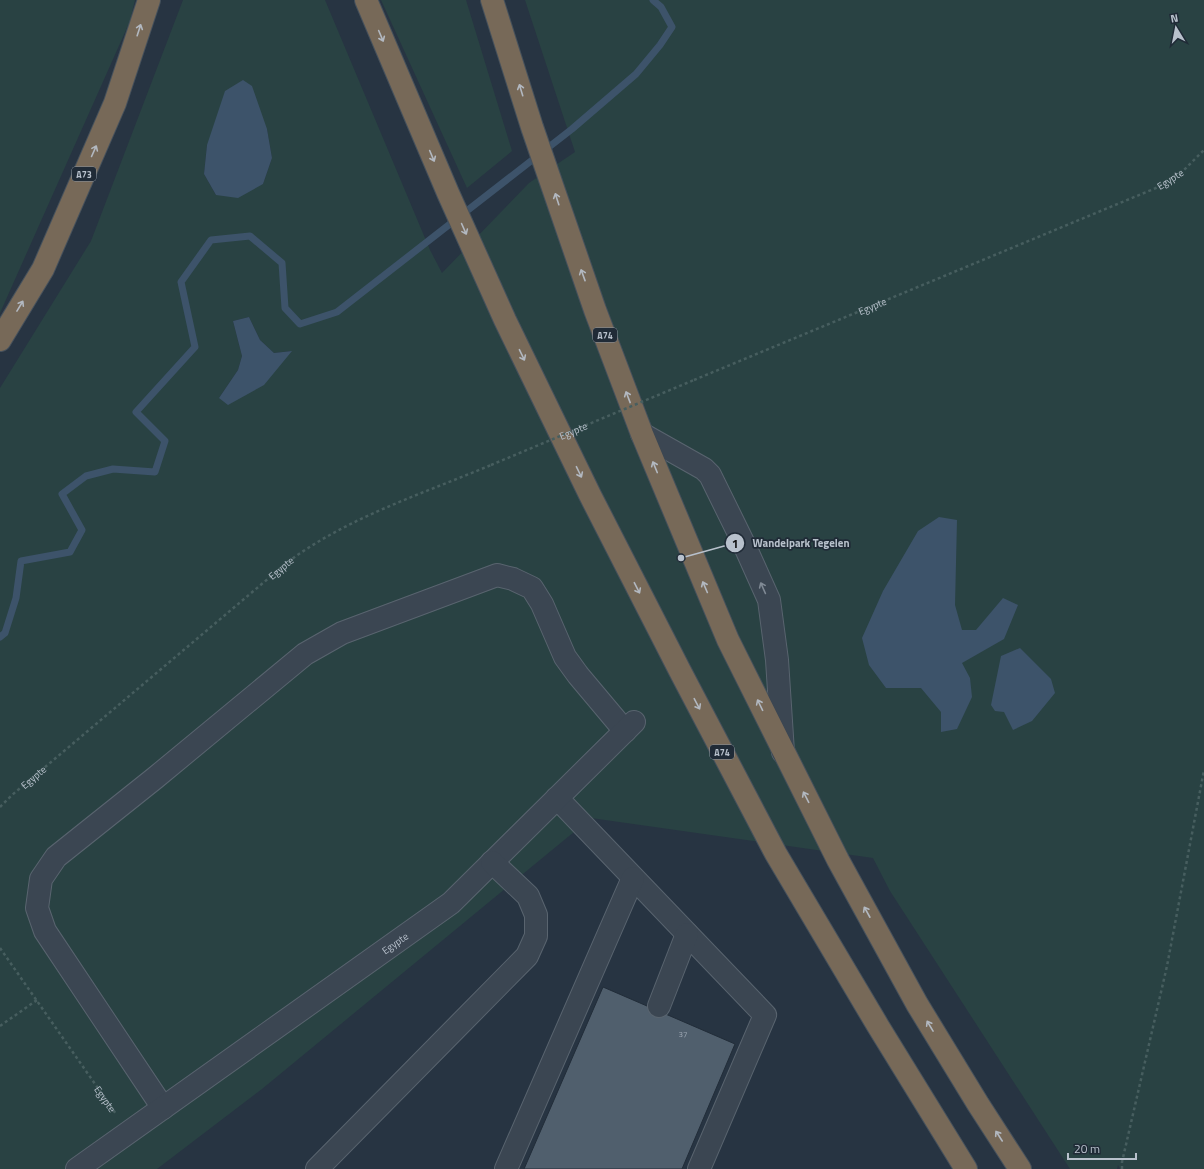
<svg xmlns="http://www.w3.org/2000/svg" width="1204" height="1169" viewBox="0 0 1204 1169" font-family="'Titillium Web',sans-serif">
<rect width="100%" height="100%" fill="#273442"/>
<path fill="#294243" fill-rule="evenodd" d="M0 0H135L130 21 0 313Z
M183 0H325L430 250 442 273 529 183 575 152 525 0H1204V1169H1120L1118 1165 1117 1169H1070L890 891 873 858 591 818 262 1089 157 1169H0V388L91 241ZM267 129 272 158 263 184 216 195 204 174 207 145ZM249 317 260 340 274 353 291 351 219 398 238 370 242 356 233 321Z
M381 0H466L512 151 467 188Z"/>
<path fill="#3d536a" d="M243 80 252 86 267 129 272 158 263 184 238 198 216 195 204 174 207 145 225 91Z
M249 317 260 340 274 353 292 351 264 385 228 405 219 398 238 370 242 356 233 321Z
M939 517 957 520 955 605 962 630H976L1003 598 1018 605 1004 639 962 663 970 678 972 697 957 729 941 732V712L921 688H886L869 665 862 638 883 591 918 531Z
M1020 648 1051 679 1055 693 1032 721 1013 730 1004 712 995 711 991 705 1001 656Z"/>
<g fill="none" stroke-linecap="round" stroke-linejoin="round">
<path stroke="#3d536a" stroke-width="7" d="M0 637 5 633 16 598 21 561 70 552 82 530 62 494 86 476 113 469 155 472 165 441 136 412 195 347 181 282 211 240 250 236 282 263 285 308 300 324 337 312 572 129 636 74 660 45 672 27 661 7 653 0"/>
</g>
<path fill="#505f6d" stroke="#222d39" d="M603 987 735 1044 682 1169H524Z"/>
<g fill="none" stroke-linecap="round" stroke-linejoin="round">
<g stroke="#59646f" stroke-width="24">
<g id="minor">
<path d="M642 434 704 469 710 475 743 542 769 600 777 660 783 752"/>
<path d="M557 798 765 1015 699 1169"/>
<path d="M659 1006 687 934"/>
<path d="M163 1108 45 931 37 908 41 879 56 857 155 778 305 654 342 633 497 575 513 579 532 588 542 604 565 657 578 675 625 731"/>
<path id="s4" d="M77 1169 451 903 634 722"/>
<path d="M317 1169 527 956 536 936V915L528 896 492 862"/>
<path d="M506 1169 633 878"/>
</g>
</g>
<g stroke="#46515c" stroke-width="24">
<path id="highway" d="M366 0 448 193 505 320 590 495 680 671 776 854 878 1026 966 1169
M492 0 532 127 595 310 642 434 728 640 838 860 917 1004 978 1104 1020 1169
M0 340 43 269 115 103 149 0"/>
</g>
<g stroke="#475e5f" stroke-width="2.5" stroke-dasharray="3 3" stroke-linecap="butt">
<path id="s1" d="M694 380 1156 188 1184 170 1204 150"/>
<path id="s2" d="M0 807 12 795 289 561C349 517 422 494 491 465"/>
<path id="s3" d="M0 948 116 1114"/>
<path d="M0 1026 37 1000"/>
<path d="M1122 1169V1162L1167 966 1204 770"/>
</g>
<use href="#minor" stroke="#3b4652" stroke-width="22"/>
<use href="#highway" stroke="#776958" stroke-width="22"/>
<path stroke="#475e5f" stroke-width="2.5" stroke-dasharray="3 3" stroke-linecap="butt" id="s5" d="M491 465 694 380"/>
</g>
<defs><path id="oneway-shaft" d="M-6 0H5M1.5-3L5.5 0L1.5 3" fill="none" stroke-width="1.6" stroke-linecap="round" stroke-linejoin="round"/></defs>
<g stroke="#b2b8c0">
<use href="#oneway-shaft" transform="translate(139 30) rotate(-72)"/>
<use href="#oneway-shaft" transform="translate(381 36) rotate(67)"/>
<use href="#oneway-shaft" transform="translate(521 90) rotate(-107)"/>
<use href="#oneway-shaft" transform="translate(94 151) rotate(-66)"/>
<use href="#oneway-shaft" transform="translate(432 156) rotate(67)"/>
<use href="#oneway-shaft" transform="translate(557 199) rotate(-108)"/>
<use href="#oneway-shaft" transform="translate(464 229) rotate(66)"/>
<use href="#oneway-shaft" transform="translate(583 275) rotate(-110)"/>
<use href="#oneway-shaft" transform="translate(20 306) rotate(-59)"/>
<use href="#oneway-shaft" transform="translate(522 355) rotate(64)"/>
<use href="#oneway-shaft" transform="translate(628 397) rotate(-111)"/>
<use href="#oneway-shaft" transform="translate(655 467) rotate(-112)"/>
<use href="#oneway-shaft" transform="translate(579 472) rotate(64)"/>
<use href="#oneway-shaft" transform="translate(705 587) rotate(-113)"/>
<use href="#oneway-shaft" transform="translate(637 588) rotate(63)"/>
<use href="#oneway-shaft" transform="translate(697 704) rotate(62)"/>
<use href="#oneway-shaft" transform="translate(760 705) rotate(-116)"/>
<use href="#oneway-shaft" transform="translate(806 797) rotate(-117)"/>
<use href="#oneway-shaft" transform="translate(867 912) rotate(-119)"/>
<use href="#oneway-shaft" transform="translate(930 1026) rotate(-121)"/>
<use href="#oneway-shaft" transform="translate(999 1136) rotate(-123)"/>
</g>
<use stroke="#808a95" href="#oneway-shaft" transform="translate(763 588) rotate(-114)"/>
<g text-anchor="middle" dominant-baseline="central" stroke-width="3.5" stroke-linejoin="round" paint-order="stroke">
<g font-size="8" fill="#9ea8b4">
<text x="683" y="1034">37</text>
</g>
<g fill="#202b37" stroke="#8a949f" stroke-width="1">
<rect x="72" y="167" width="24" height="14" rx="3"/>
<rect x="593" y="328" width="24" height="14" rx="3"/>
<rect x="710" y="745" width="24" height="14" rx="3"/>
</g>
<g font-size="9" font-weight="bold" fill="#b8c1cc">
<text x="84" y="174">A73</text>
<text x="605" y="335">A74</text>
<text x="722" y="752">A74</text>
</g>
<g font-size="10" fill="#b8c1cc" stroke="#202b37">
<text stroke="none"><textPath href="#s1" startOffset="517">Egypte</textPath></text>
<text stroke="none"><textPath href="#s1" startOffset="193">Egypte</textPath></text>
<text stroke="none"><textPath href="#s5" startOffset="89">Egypte</textPath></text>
<text stroke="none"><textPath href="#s2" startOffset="369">Egypte</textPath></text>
<text stroke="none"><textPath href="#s2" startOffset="45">Egypte</textPath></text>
<text stroke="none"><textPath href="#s4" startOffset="390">Egypte</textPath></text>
<text stroke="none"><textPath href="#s3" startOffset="184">Egypte</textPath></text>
</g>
</g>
<path fill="none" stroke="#b8c1cc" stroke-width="1.5" d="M681 558L735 543"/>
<g fill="#b8c1cc" stroke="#202b37" stroke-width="1.5">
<circle cx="681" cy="558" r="4"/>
<circle cx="735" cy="543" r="10"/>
</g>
<g font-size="12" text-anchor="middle" font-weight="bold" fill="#111">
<text x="735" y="548">1</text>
</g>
<g font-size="11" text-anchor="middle" font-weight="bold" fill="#b8c1cc" stroke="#202b37" stroke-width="3.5" stroke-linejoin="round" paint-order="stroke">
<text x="801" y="547">Wandelpark Tegelen</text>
</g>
<g transform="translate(1176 28) rotate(350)" stroke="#202b37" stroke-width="3" paint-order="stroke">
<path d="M0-3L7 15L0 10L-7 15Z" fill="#b8c1cc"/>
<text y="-6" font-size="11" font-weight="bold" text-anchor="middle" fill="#b8c1cc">N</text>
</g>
<path d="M1068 1153v6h68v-6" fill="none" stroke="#b8c1cc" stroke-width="2"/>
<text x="1074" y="1153" font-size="12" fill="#b8c1cc" stroke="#202b37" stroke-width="3" paint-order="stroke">20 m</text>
</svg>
